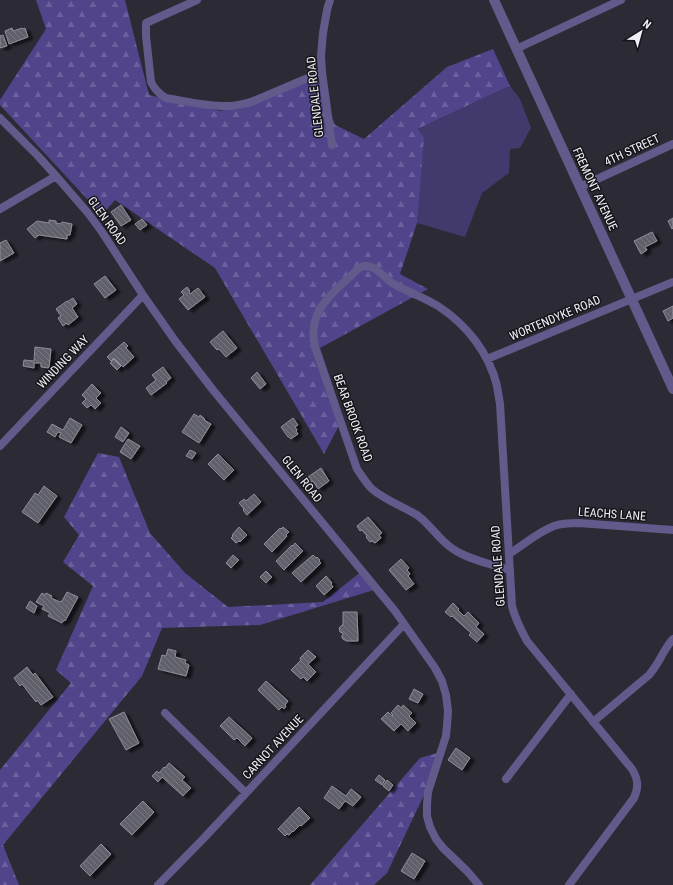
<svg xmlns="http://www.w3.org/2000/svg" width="673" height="885" viewBox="0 0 673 885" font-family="'Roboto Condensed',sans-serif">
<defs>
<pattern id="forest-firs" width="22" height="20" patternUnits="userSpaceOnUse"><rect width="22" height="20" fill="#52448b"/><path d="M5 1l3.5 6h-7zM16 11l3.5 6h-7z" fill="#6b5f9c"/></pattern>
<pattern id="building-back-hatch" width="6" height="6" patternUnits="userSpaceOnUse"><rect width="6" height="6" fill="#61606b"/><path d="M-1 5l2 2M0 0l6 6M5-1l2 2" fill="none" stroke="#787781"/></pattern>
<filter id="shadow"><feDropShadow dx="4.5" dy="2.5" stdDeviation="1" flood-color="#0009"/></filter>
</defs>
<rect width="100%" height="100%" fill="#2c2b35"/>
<path fill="url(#forest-firs)" d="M36 0H125L149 95 221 111 315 71 335 125 364 139 447 67 493 49 510 86 418 129 435 152 417 223 400 274 428 289 320 348 343 418 324 454 215 268 115 200 102 215 0 105V100L46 29Z
M98 453 119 457 150 533 185 573 228 607 323 602 362 571 377 589 260 625 162 628 142 676 3 845 19 885H0V770L71 683 56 670 93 586 63 562 79 535 64 517Z
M441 752 433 776 387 873 374 885H310L420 758Z"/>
<path fill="#42396d" d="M510 86 520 99 531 128 520 148 510 149 509 173 482 193 465 237 417 223 424 138 418 129Z"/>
<path fill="url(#building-back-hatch)" stroke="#8e8d99" filter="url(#shadow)" d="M12 28 13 31 22 28 23 29 25 28 28 37 9 44 5 31Z
M3 35 7 46 0 48V36Z
M121 205 131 220 121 226 111 212Z
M673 218V228L672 229 668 221Z
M142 219 147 225 140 230 135 224Z
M49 220 56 221V223L61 224 62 222 72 224 70 235H67V239L39 235 35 238 27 229 37 221 49 223Z
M652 232 657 241 645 247 647 250 641 254 634 241Z
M6 240 14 253 0 261V243Z
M105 276 116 290 105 298 94 284Z
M187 287 190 291 189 292 190 294 198 288 205 297 188 310 179 299 184 295 181 292Z
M73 298 77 304 72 308 78 317 68 325 67 323 63 326 58 318 61 316 56 309 67 301V302Z
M673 306V318L668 321 663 311Z
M223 331 237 348 226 357 219 349 217 350 210 342Z
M124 342 128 346 126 348 134 357 123 367 114 358 111 361 107 357Z
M35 347 51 349 49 368 41 367V363H34V368L23 366 24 360 34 361Z
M114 359 121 366 117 370 110 363Z
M163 367 171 378 166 382 167 383 151 395 146 388 156 380 152 375Z
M257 372 266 384 260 389 251 378Z
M92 384 101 393 96 398 101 403 95 409 91 405 87 408 82 403 86 399 82 395Z
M194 414 199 417 200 415 205 419 204 420 211 424 199 443 182 432Z
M70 418 82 425 71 443 59 437 61 433 58 432 55 437 47 432 52 424 63 430Z
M293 418 298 425 295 427 297 430 296 431 298 434 291 439 289 437H288L281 427Z
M121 427 129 433 123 442 115 437Z
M128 439 140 446 131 459 120 452Z
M190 450 196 453 192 459 186 456Z
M218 454 234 470 224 480 208 464Z
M321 468 329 481 318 489 313 481 311 482 308 477Z
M44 486 57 496 38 523 22 512 35 493 38 495Z
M254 494 261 502 247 515 243 510 244 509 239 503 244 499 246 501Z
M368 517 382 533 379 535 381 538 375 543 372 541 370 542 366 537 367 536 362 530 360 531 357 526Z
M239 527 247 535 240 542 239 541 236 543 231 538 233 536 232 535Z
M283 527 289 532 286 535 287 536 272 552 264 544 280 528 281 529Z
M295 543 303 551 284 570 276 561 292 545 293 546Z
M233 555 239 560 231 568 226 563Z
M313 555 316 558 317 557 320 560 319 561 321 563 301 582 292 573Z
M401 559 409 568 407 570 410 574 408 576 414 584 406 590 389 570Z
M266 571 272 577 266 583 260 577Z
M326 576 332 583 331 584 333 587 324 595 316 586Z
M67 592 78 597 65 621 64 620 62 623 48 616 50 613 42 609 44 606 36 602 42 593 45 595 46 593 52 596 51 598 60 602 61 601H62Z
M30 601 37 606 34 613 26 608Z
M453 603 459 609 458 610 464 616 468 612 479 623 476 627 484 634 477 642 469 635 471 633 452 616 451 617 445 612Z
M343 612H357L358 641H346V640H344L342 638V636L343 633 340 632 339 628 342 625H343Z
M168 649 176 651 175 657 186 660 185 663 189 665 186 676 158 669 162 655 166 656Z
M308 650 316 657 308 664 316 672 307 681 303 677 301 679 291 670 301 660 300 658Z
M27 667 33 675 35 673 53 697 41 705 37 700 36 702 22 684 20 686 14 678Z
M266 681 288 701 285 705 286 706 284 709 282 707 279 710 258 690Z
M414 689 423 694 418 703 409 699Z
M398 705 401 708 403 705 412 713 409 716 416 723 408 731 401 724 394 731 381 719 388 712 392 716 393 715 391 713Z
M124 712 139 743 126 750 109 719Z
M229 717 252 738 245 746 237 738 234 740 220 726Z
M456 748 470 758 462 770 448 760Z
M169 763 185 777 182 780 191 788 183 796 162 777 158 782 152 776 157 771 159 773 164 767 165 768Z
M379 775 385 780 382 785 375 780Z
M387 780 393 785 389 791 383 786Z
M332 786 346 796 351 789 361 797 353 806 345 801 339 809 324 798Z
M143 801 154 812 132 835 120 824Z
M299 807 310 818 301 826 300 825 293 832V831L289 835 287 834 285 836 278 829Z
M101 844 111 854 90 876 80 866Z
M412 853 425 861 414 879 401 871Z"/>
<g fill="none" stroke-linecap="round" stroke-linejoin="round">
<path stroke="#615a8b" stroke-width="8" d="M197 0 146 23V36L151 82C155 90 159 94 166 98 185 101 210 107 229 106 236 106 243 104 251 102L322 72
M330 0 327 10 323 33 321 56 322 72 332 145
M516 49 621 0
M0 118 38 156 56 176 88 213 102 232 143 295 176 342 213 390 395 611 435 668 442 681 446 695 448 711 447 726 446 736 428 792 427 804V816L430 827 436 839 443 848 467 871 479 885
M580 187 673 144
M0 209 56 176
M487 359 673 282
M0 446 143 295
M509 554C523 545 538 532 554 526 562 523 570 523 579 523L673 530
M510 570C493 565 467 559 453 549 439 540 431 525 417 515 402 506 385 500 372 489 366 483 362 476 357 469L315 347C306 309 335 292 359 268 373 261 381 275 392 283 407 292 424 297 438 306 467 325 489 353 497 386 498 392 499 398 500 404L512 606C515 619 521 630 527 641L632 769C638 779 639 787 634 798L569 885
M165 713 246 793
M593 722 649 675C659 664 663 650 673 639
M506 779 571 694
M158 885 204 838 404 624"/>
<path stroke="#615a8b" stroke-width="10" d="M494 0 673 389"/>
</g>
<g text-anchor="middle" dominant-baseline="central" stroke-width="3" stroke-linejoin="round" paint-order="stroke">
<g font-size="12" fill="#efeff6" stroke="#151419">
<text transform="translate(315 97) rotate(-96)">GLENDALE ROAD</text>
<text transform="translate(632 150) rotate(-25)">4TH STREET</text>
<text transform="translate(595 189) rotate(65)">FREMONT AVENUE</text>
<text transform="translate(107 221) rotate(54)">GLEN ROAD</text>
<text transform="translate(555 318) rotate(-23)">WORTENDYKE ROAD</text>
<text transform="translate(63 362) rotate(-46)">WINDING WAY</text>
<text transform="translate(353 418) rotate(70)">BEAR BROOK ROAD</text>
<text transform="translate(302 479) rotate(51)">GLEN ROAD</text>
<text transform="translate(612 514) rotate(4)">LEACHS LANE</text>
<text transform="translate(498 566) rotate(-94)">GLENDALE ROAD</text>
<text transform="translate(273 747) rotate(-47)">CARNOT AVENUE</text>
</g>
</g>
<g transform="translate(641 32) rotate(37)" stroke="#151419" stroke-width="3" paint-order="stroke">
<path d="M0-3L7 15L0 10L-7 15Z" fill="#efeff6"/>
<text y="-6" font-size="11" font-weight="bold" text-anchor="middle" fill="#efeff6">N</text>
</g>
</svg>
